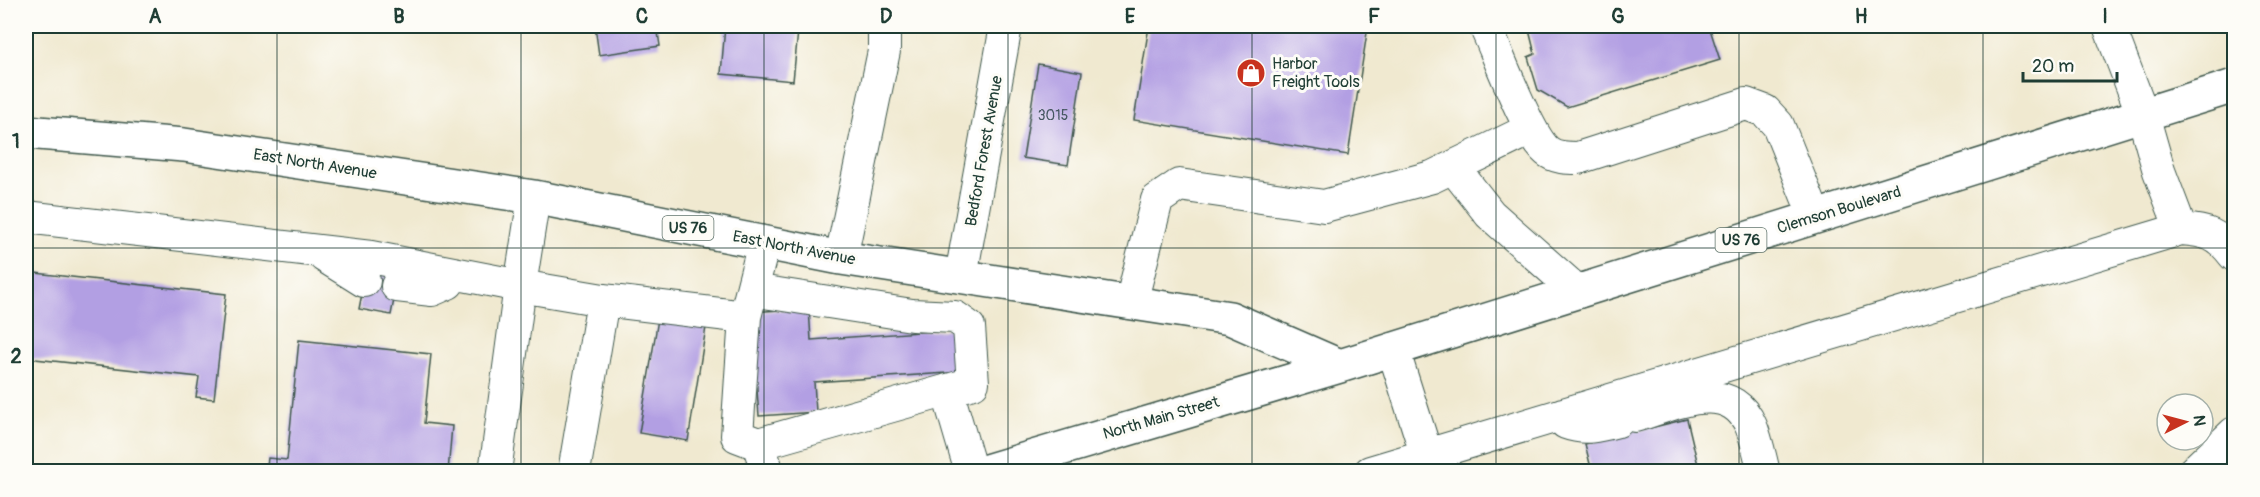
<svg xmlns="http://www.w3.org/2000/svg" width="2260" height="497" viewBox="0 0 2260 497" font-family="Pangolin,sans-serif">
<rect width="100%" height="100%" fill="#fdfcf7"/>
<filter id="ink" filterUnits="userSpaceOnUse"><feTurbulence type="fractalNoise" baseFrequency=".0167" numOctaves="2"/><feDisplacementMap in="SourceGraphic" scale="12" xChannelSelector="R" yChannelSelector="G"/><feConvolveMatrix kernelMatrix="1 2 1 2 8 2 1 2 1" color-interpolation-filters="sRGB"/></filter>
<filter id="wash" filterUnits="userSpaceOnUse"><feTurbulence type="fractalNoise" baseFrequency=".008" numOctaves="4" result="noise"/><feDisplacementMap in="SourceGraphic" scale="24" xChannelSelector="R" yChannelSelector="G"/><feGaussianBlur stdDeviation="1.35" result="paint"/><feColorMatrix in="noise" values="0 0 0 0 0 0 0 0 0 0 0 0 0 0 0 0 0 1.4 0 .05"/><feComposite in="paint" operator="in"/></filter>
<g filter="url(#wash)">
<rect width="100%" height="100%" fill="#f0e9d0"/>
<g id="blocks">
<path fill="#b29fe3" d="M595 26H657L660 46 599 55Z
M725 26H812V32L798 31 793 81 721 74Z
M1149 26H1368L1348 155 1134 120Z
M1528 26H1709L1720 60 1567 107 1538 90 1528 57 1535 54Z
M1038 64 1082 72 1068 165 1023 158Z
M368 263 400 269 391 315 359 309Z
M26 272 226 294 214 399 196 397 199 377 26 358Z
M809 308 811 340 960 329 962 372 814 382 816 412 759 416 751 312Z
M658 319 706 327 688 441 639 433Z
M299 340 431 354 424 423 452 426 448 472H266L268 458 287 460Z
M1616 414 1638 431 1687 419 1699 469 1690 472H1592L1585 444 1621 435Z
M2234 459V472H2223Z"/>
</g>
</g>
<g filter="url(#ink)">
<use href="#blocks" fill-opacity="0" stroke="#3e574b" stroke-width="1.5"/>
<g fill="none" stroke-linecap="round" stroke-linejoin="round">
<g stroke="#3e574b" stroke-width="34">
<path id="minor" d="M1485 26C1497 51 1528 136 1547 151 1555 158 1568 158 1578 158L1746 104 1765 111 1778 125 1815 217
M2109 26 2143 115 2159 171 2181 229C2207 231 2218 234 2234 255
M1453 167 1490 214 1578 292
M534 197 520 286 603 300 745 317
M26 217 371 257 520 286 495 472
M764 243 745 317 737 436 758 444 768 472
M324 256 364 281
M841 258 884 51V26
M961 276 1006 26
M397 286 432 290 448 283
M752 290 912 315 955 317 969 327 973 383 758 444
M1131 303 1157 200 1179 185 1324 206 1432 177 1531 129
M1393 349 1432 472
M947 390 971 472
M1563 414 1566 423C1585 430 1599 426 1618 421
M1635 416C1673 405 1729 376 1751 426 1757 440 1760 457 1764 472
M574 472 603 300
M1370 472 2181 229
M2193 472 2234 433"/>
</g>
<g stroke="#3e574b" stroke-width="36">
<path id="major" d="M26 132 184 145 534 197 841 258 1230 318 1340 366
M983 472 1340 366 2234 86"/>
</g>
<use href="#minor" stroke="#fff" stroke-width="32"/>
<use href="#major" stroke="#fff" stroke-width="33"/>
</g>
</g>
<path fill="none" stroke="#1f3d34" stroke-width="1.5" stroke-opacity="0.55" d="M277 26V472M521 26V472M764 26V472M1008 26V472M1252 26V472M1496 26V472M1739 26V472M1983 26V472M26 248H2234"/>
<defs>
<g id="shop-disc" transform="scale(1.5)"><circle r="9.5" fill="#c8321e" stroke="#fdfcf7"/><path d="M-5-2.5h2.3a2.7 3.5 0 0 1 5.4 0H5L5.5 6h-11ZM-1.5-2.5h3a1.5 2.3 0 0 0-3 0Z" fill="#fff"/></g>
</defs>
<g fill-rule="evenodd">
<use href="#shop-disc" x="1251" y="73"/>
</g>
<g text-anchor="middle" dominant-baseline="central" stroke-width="6" stroke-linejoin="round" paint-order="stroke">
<g font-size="14" fill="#445660">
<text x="1053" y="115">3015</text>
</g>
<g fill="#fdfcf7" stroke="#62766e" stroke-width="1.5">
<rect x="662.5" y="216" width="51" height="24" rx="4.5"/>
<rect x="1715.5" y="228" width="51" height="24" rx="4.5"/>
</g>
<g font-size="15" font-weight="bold" fill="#1f3d34">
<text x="688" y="228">US 76</text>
<text x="1741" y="240">US 76</text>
</g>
<g font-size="16" fill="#1f3d34" stroke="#fdfcf7" text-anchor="start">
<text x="1272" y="64">Harbor<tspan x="1272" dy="18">Freight Tools</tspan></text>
</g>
<g font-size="16" fill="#1f3d34" stroke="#fdfcf7">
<text transform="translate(984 151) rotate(-80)">Bedford Forest Avenue</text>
<text transform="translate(315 164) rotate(9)">East North Avenue</text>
<text transform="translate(1839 210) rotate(-17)">Clemson Boulevard</text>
<text transform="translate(794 248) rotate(11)">East North Avenue</text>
<text transform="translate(1161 418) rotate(-16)">North Main Street</text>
</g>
</g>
<rect width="2260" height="497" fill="none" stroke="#fdfcf7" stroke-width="66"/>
<g transform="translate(2185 422) rotate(84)"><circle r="28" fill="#fdfcf7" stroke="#a4b0a9" stroke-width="1.5"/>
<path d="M0-4.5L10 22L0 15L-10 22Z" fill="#c8321e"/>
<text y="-9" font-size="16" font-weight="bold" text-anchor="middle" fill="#1f3d34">N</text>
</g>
<path d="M2023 72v9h94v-9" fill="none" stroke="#1f3d34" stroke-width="3"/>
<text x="2032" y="72" font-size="18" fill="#1f3d34" stroke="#fdfcf7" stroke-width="4.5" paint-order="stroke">20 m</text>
<rect x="33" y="33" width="2194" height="431" fill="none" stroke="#1f3d34" stroke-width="2"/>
<g font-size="20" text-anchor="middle" font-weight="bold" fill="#1f3d34">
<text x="155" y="23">A</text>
<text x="399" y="23">B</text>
<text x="642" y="23">C</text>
<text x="886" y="23">D</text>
<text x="1130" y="23">E</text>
<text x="1374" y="23">F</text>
<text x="1618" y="23">G</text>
<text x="1861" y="23">H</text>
<text x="2105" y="23">I</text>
<text x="16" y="148">1</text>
<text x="16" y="363">2</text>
</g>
</svg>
